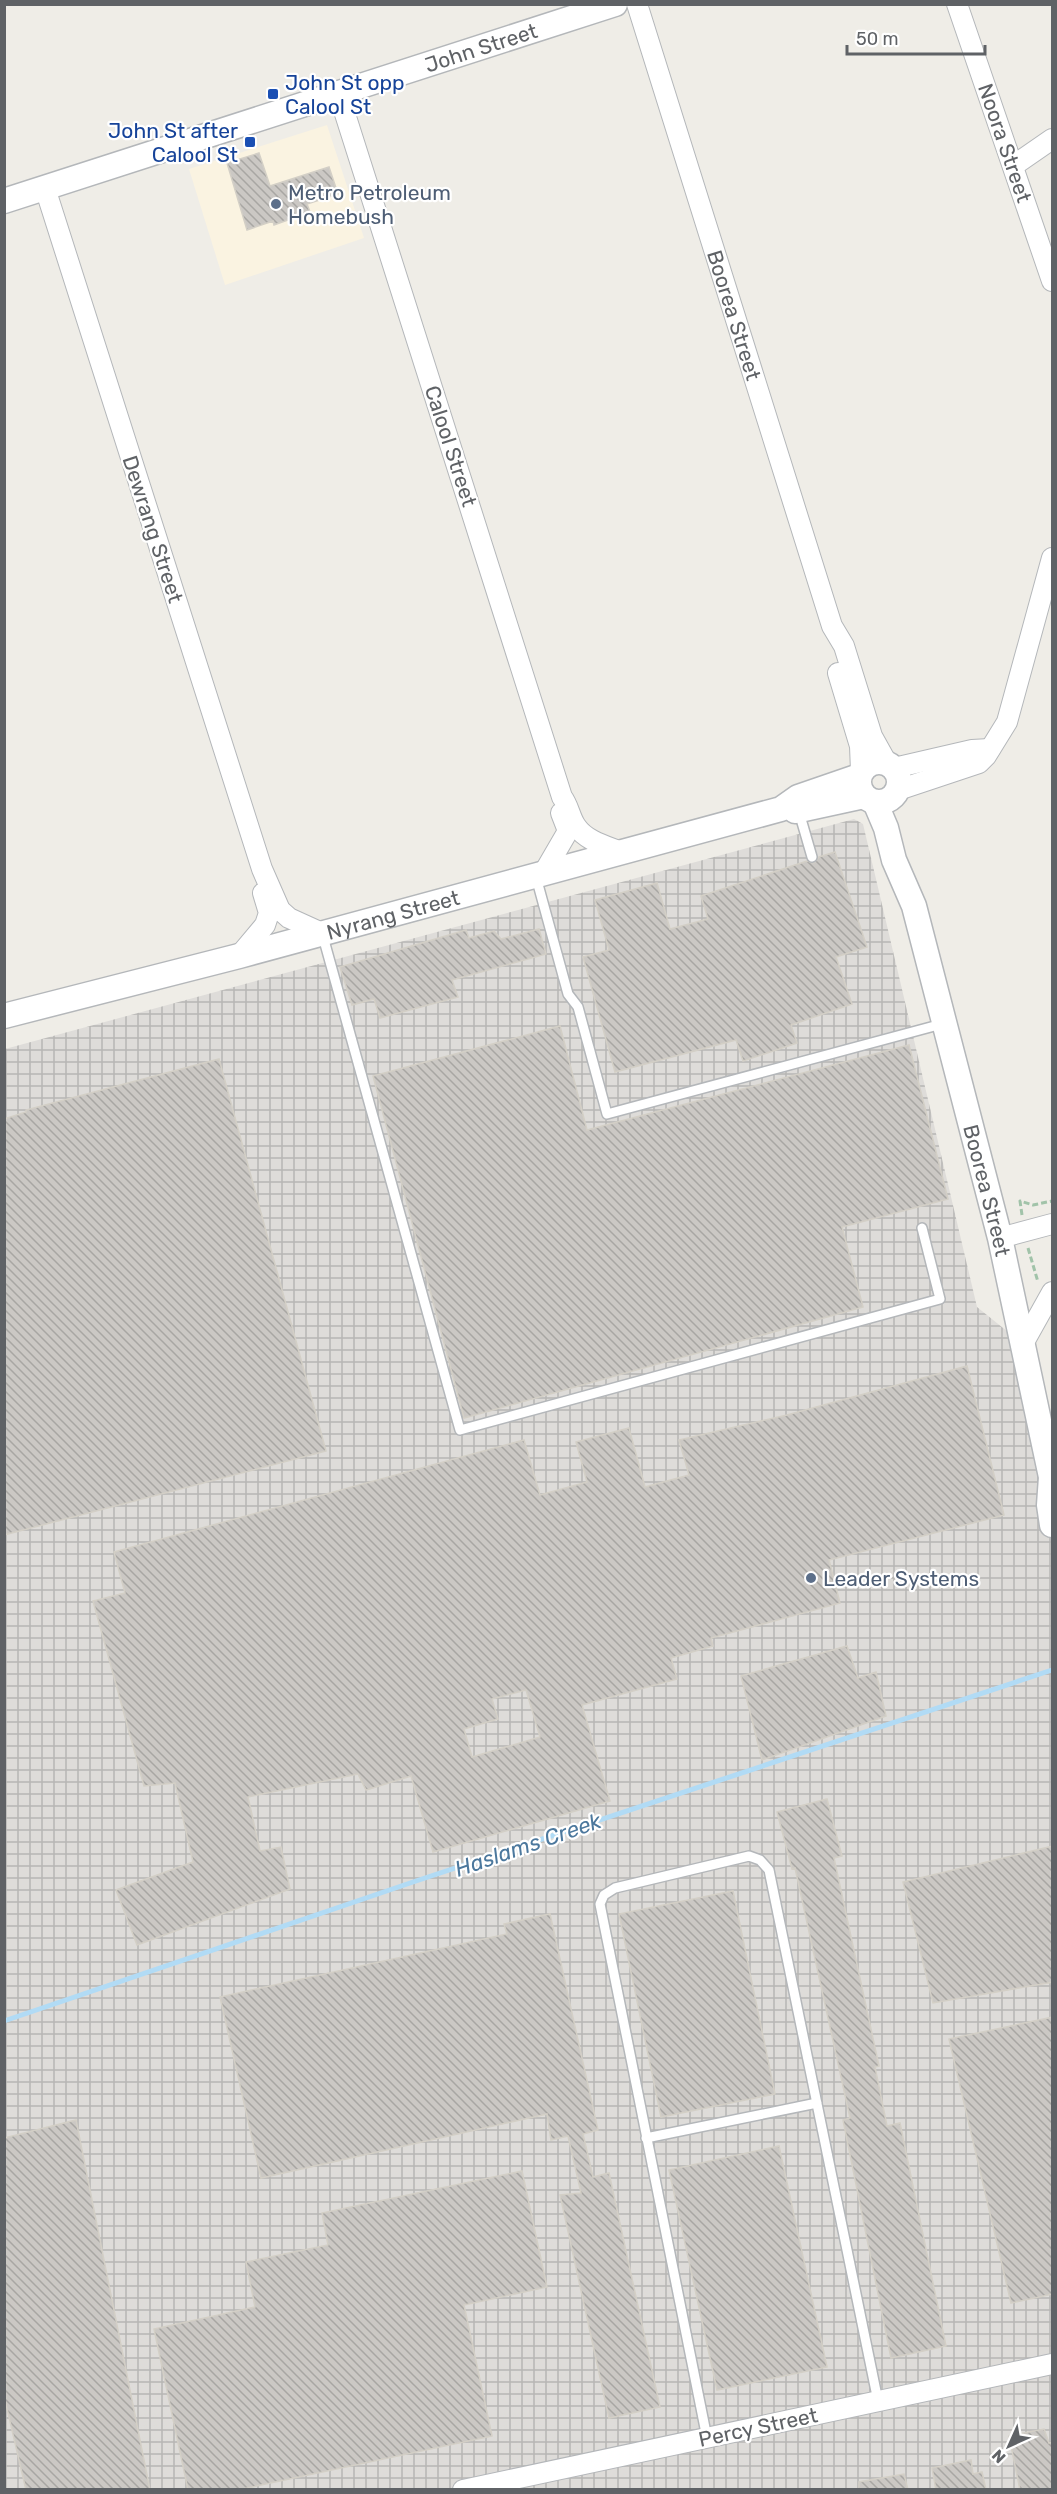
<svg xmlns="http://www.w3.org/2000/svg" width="1057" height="2494" viewBox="0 0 1057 2494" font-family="Rubik,sans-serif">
<defs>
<pattern id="industrial-grid" width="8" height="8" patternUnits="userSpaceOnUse" patternTransform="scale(1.5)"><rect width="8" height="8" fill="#dedcd9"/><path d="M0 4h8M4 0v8" fill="none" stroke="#b7b6b4"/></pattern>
<pattern id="building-back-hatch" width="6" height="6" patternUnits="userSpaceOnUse" patternTransform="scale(1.5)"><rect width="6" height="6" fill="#cbc8c4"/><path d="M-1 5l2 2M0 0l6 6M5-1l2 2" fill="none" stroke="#a8a6a3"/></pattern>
</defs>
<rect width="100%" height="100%" fill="#efede7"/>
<path fill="#faf3e1" d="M327 125 364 238 225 285 189 169Z"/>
<path fill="url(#industrial-grid)" d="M854 819 863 824 977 1307 1023 1344 1052 1525V2489L5 2490V1049Z"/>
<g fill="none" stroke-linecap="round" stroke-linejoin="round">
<path stroke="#b1dbf5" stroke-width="5" d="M4 2021 416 1881 1052 1670"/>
</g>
<path fill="url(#building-back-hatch)" stroke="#d3cfc6" stroke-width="1.5" fill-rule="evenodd" d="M259 153 270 186 329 167 338 194 307 204 310 212 274 225 273 221 247 230 227 163Z
M835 852 867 947 836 957 852 1004 791 1025 797 1043 743 1061 736 1040 615 1072 583 957 609 950 595 900 657 883 670 929 708 919 701 896 807 861 814 863 819 857Z
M539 929 546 954 452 980 458 997 380 1018 374 999 352 1005 340 967 466 930 469 938 494 931 501 939Z
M560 1026 587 1130 909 1045 948 1199 842 1227 863 1307 464 1418 373 1076Z
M219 1059 326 1451 4 1535V1119L26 1112V1110Z
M967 1366 1004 1515 829 1560 840 1603 711 1638 713 1646 671 1658 677 1679 582 1705 610 1801 433 1852 411 1776 366 1790 358 1774 248 1797 260 1851 281 1847 290 1889 137 1945 116 1890 193 1862 175 1783 144 1786 93 1601 125 1593 114 1552 524 1440 540 1495 587 1482 576 1442 629 1428 645 1487 689 1475 679 1440 787 1415ZM526 1690 540 1737 472 1757 464 1729 498 1719 492 1699Z
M847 1646 858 1678 876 1672 886 1716 762 1760 741 1676Z
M827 1799 842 1856 834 1858 879 2066 875 2067 887 2126 900 2123 946 2346 891 2358 843 2120 850 2118 795 1868 792 1869 777 1812Z
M1053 1846V1982L933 2003 903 1882Z
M733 1891 775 2094 661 2117 619 1914Z
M550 1914 598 2130 583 2134 593 2177 609 2173 660 2407 609 2418 560 2195 581 2193 568 2136 551 2140 547 2114 261 2178 220 1997 507 1934 504 1924Z
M1053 2017V2294L1011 2303 949 2039Z
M76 2120 150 2490H26L4 2396V2138Z
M779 2146 827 2367 717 2390 669 2170Z
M522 2171 547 2287 464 2305 492 2436 238 2490H188L154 2329 255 2307 246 2262 328 2245 322 2213Z
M1044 2429 1049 2443 1053 2442V2490H1020L1009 2436Z
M971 2460 973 2474 982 2472 986 2490H936L932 2468Z
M904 2474 908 2490H859V2482Z"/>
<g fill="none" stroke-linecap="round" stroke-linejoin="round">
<g stroke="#b4b7ba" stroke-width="12">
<path id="service" d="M799 812 812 857
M536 877 568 994 578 1007 607 1114 942 1024
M322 933 460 1430 940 1299 922 1228
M646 2138 817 2103
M707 2438 600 1904 604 1895 615 1888 749 1856 760 1860 769 1870 878 2401"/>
</g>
<g stroke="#b4b7ba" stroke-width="22">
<g id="minor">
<path id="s1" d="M637 4 832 626 844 646 872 736 887 763"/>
<path d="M957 4 1052 281"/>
<path d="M339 95 562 797C569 806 570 818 576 826 586 841 606 846 621 852"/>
<path d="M1013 166 1052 139"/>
<path d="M45 188 262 869 280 910 289 918 322 933"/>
<path d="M838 673 860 746 861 771"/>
<path d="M894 768 972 750 990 749"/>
<path d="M898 790 979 763 986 756 1007 722 1052 558"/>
<path d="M543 874 568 831 561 813"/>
<path d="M239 956 265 925 269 913 263 893"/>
<path d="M1000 1238 1052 1224"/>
<path d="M1023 1344 1052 1292"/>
<path d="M463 2490 1052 2364"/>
</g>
</g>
<g stroke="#b4b7ba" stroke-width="27">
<g id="tertiary">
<path id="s2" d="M4 201 615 4"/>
<circle cx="879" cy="782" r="20"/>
<path id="s3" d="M875 802 886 828 894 860 914 906 1000 1238 1051 1477 1049 1505 1052 1525"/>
<path d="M795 811 864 796"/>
<path id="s4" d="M4 1016 239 956 781 809 798 797 859 776"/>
</g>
</g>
<path stroke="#a1c3a9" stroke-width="3" stroke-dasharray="6 3" stroke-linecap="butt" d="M1022 1215 1020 1201 1033 1205 1052 1201
M1028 1248 1038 1282"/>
<use href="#service" stroke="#fff" stroke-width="9"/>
<use href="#minor" stroke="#fff" stroke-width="20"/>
<use href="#tertiary" stroke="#fff" stroke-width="24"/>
</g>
<g fill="#1a4fb4" stroke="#fff" stroke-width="2">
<rect x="267" y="88" width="12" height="12" rx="3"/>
<rect x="244" y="136" width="12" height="12" rx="3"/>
</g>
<g fill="#5c6f8a" stroke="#fff" stroke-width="2">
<circle cx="276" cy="204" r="6"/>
<circle cx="811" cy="1578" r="6"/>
</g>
<g text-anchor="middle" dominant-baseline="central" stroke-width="4.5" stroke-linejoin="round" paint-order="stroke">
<g font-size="21" fill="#5f6266" stroke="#fff">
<text stroke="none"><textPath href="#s2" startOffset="501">John Street</textPath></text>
<text transform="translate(1005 143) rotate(71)">Noora Street</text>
<text stroke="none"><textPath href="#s1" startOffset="326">Boorea Street</textPath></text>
<text transform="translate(451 446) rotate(72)">Calool Street</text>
<text transform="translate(153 529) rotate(72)">Dewrang Street</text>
<text stroke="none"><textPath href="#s4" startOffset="402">Nyrang Street</textPath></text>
<text stroke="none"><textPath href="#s3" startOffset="405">Boorea Street</textPath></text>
<text transform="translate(758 2427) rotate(-12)">Percy Street</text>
</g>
<g font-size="21" fill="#164399" stroke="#fff" text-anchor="start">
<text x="285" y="82">John St opp<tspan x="285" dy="24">Calool St</tspan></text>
<text x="238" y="130" text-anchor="end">John St after<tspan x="238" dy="24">Calool St</tspan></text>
</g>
<g font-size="21" fill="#4e5e75" stroke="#fff" text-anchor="start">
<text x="288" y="192">Metro Petroleum<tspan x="288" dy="24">Homebush</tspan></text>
<text x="823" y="1578">Leader Systems</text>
</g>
<g font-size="22" font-style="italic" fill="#4c789d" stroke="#fff">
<text transform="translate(528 1845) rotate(-19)">Haslams Creek</text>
</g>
</g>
<rect width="1057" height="2494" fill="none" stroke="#5f6266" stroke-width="12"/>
<g transform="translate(1009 2446) rotate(225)" stroke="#ffffff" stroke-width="4.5" paint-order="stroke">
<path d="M0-4.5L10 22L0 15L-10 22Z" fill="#5f6266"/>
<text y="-9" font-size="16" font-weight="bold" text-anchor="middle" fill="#5f6266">N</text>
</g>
<path d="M847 45v9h138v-9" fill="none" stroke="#5f6266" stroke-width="3"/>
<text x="856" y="45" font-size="18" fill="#5f6266" stroke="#ffffff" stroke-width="4.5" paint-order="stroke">50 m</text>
</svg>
